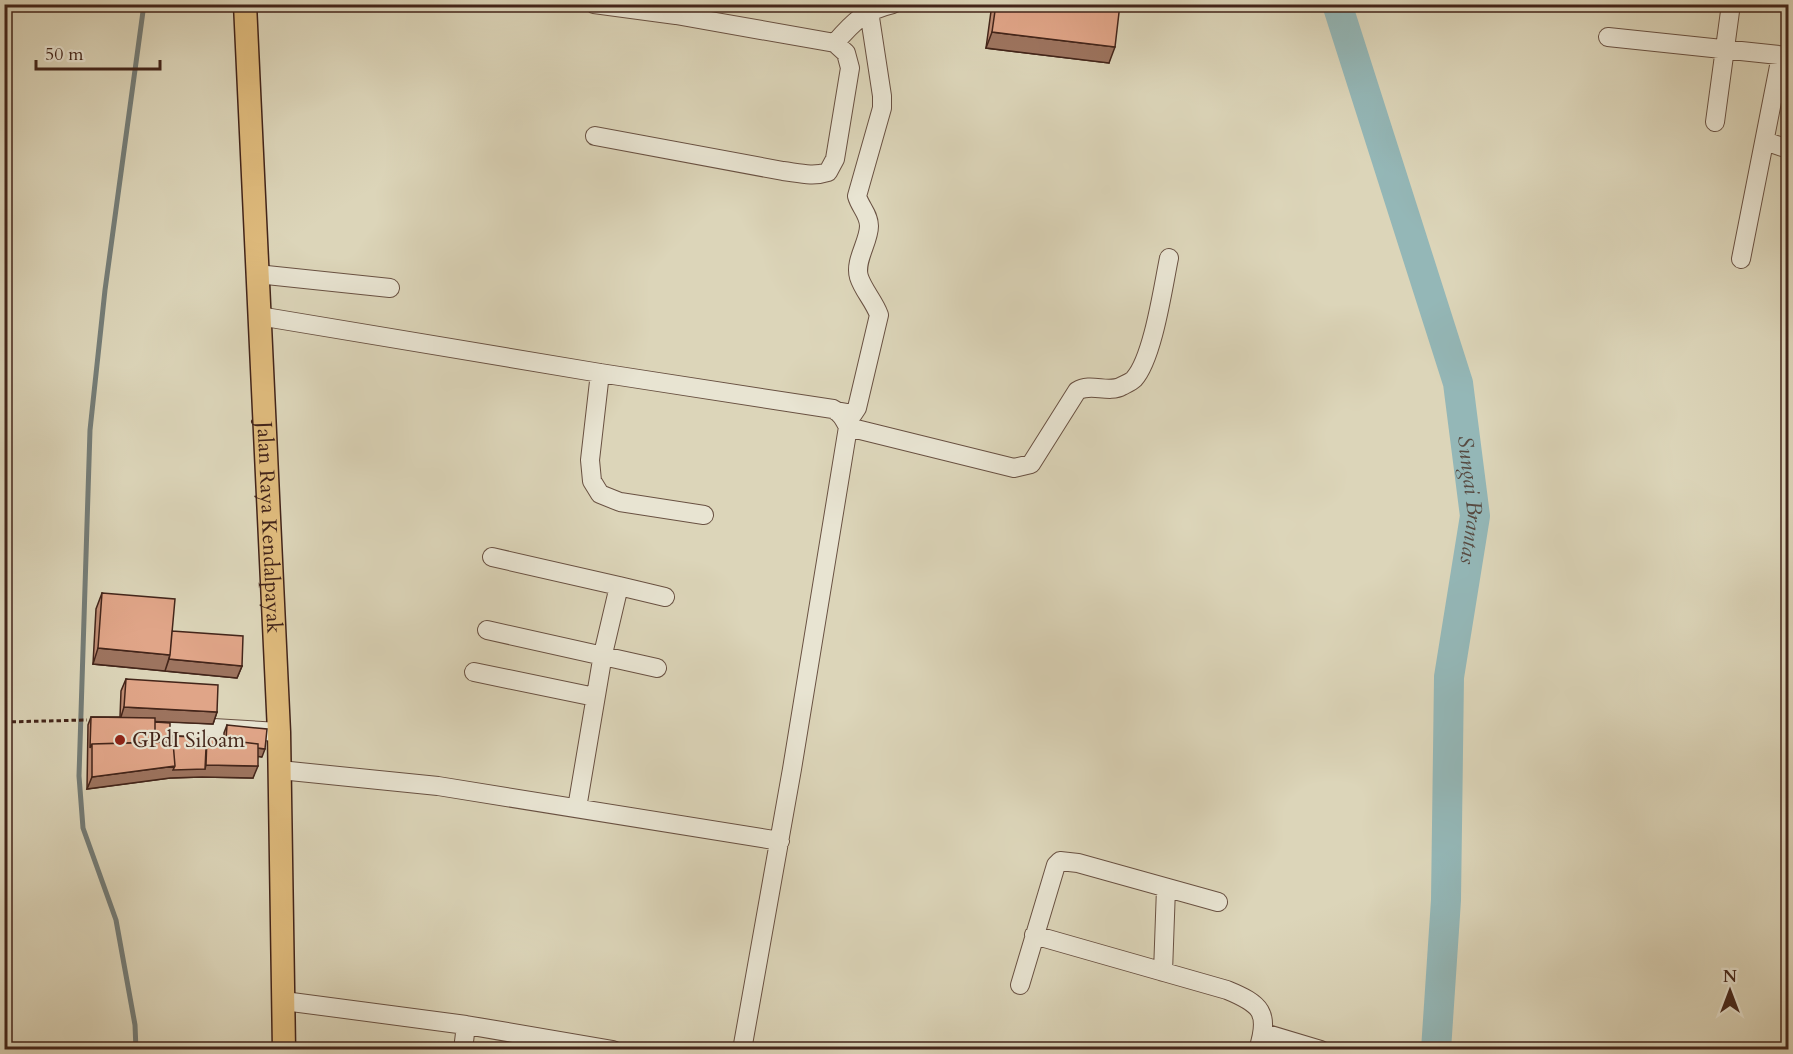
<svg xmlns="http://www.w3.org/2000/svg" width="1793" height="1054" viewBox="0 0 1793 1054" font-family="Cardo,serif">
<rect width="100%" height="100%" fill="#dcd5b9"/>
<filter id="stains"><feTurbulence type="fractalNoise" baseFrequency=".00333" numOctaves="4"/><feColorMatrix values="0 0 0 0 .2 0 0 0 0 .09 0 0 0 0 .02 0 0 0 .5 -.17"/></filter>
<radialGradient id="worn" r=".72"><stop offset=".6" stop-color="#630" stop-opacity="0"/><stop offset="1" stop-color="#630" stop-opacity=".3"/></radialGradient>
<g fill="none" stroke-linecap="round" stroke-linejoin="round">
<path stroke="#747d78" stroke-width="5" d="M136 1050 135 1025 116 920 83 828 79 776 90 430 105 290 144 4"/>
<path stroke="#94b7b7" stroke-width="30" id="s1" d="M1337 4 1458 383 1475 516 1449 677 1446 900 1436 1050"/>
<g stroke="#695142" stroke-width="20">
<path id="minor" d="M594 4 676 15 835 43 846 53 850 68 835 159 828 172C813 177 799 173 783 171L595 136
M1608 37 1788 56
M835 43C854 21 864 11 893 4
M1715 122 1731 4
M1765 141 1788 149
M1741 259 1781 56
M257 274 390 288
M259 316 600 373 833 409C841 413 844 419 848 427L792 769 742 1050
M600 373 590 460 592 481 600 494 620 502 704 515
M836 411 853 414 857 408 879 315C874 301 863 290 859 277 854 261 869 242 869 226 869 214 860 207 857 196L882 108V96L869 11 861 4
M848 427 1014 468 1031 464 1077 391C1091 382 1108 394 1122 386 1126 384 1131 382 1134 379 1153 358 1163 287 1169 258
M492 557 619 586 603 654 577 808
M619 586 665 597
M487 630 657 668
M474 672 595 697
M146 724 279 732
M280 770 438 786 780 841
M1034 935 1227 990C1261 1004 1270 1012 1258 1050
M1163 972 1166 888
M1020 985 1056 865 1060 861 1078 863 1218 902
M284 1001 466 1025 613 1050
M1264 1033 1321 1050
M463 1050 466 1025"/>
</g>
<g stroke="#43251a" stroke-width="25">
<g id="major">
<path id="s2" d="M245 4 279 732 284 1050"/>
</g>
</g>
<path stroke="#43251a" stroke-width="3" stroke-dasharray="4.5 3" stroke-linecap="butt" d="M4 722 87 720"/>
<use href="#minor" stroke="#e8e4d2" stroke-width="18"/>
<use href="#major" stroke="#deba7c" stroke-width="22"/>
</g>
<path fill="#c18e75" stroke="#43251a" stroke-width="1.5" d="M992 4H1120L1109 63 986 48Z
M102 593 172 631 242 666 237 678 93 664 96 609Z
M126 679 217 712 213 724 155 721 170 740 172 736 195 748H203L207 738 224 740V733L227 725 262 757 258 756 253 778 202 777 170 778 87 789 88 725 91 717H120L121 691Z"/>
<path fill="#9d745f" stroke="#43251a" stroke-width="1.5" d="M992 32 1115 47 1109 63 986 48Z
M98 648 170 655 165 671 93 664Z
M169 659 242 666 237 678 165 671Z
M124 707 217 712 213 724 120 720Z
M225 744 265 749 262 757 222 752Z
M206 765 258 766 253 778 202 777 170 778 87 789 92 777 175 766 205 769Z"/>
<path fill="#e0a588" stroke="#43251a" stroke-width="1.5" d="M996 4H1120L1115 47 992 32Z
M102 593 175 599 170 655 98 648Z
M172 631 243 636 242 666 169 659 170 655Z
M126 679 218 685 217 712 124 707Z
M91 717 155 718V742L92 744 90 748Z
M155 722 170 723V742H155Z
M227 725 267 729 265 749 258 748V744L226 740Z
M172 736 194 737 195 748H206L205 769 173 770 175 766 173 742H172Z
M207 738 258 744V766L206 765Z
M173 742 175 766 92 777V744Z"/>
<circle fill="#8f2418" stroke="#e8e4d2" stroke-width="2" cx="120" cy="740" r="6"/>
<g text-anchor="middle" dominant-baseline="central" stroke-width="4.5" stroke-linejoin="round" paint-order="stroke">
<g font-size="21" fill="#43251a" stroke="#e8e4d2">
<text stroke="none"><textPath href="#s2" startOffset="524">Jalan Raya Kendalpayak</textPath></text>
</g>
<g font-size="21" fill="#43251a" stroke="#e8e4d2" text-anchor="start">
<text x="132" y="740">GPdI Siloam</text>
</g>
<g font-size="22" font-style="italic" fill="#574a41" stroke="#e8e4d2">
<text stroke="none"><textPath href="#s1" startOffset="516">Sungai Brantas</textPath></text>
</g>
</g>
<rect width="1793" height="1054" fill="none" stroke="#dcd5b9" stroke-width="24"/>
<rect x="6" y="6" width="1781" height="1042" fill="none" stroke="#43251a" stroke-width="3"/>
<rect x="12" y="12" width="1769" height="1030" fill="none" stroke="#43251a" stroke-width="1.5"/>
<g transform="translate(1730 991)" stroke="#e8e4d2" stroke-width="4.5" paint-order="stroke">
<path d="M0-4.5L10 22L0 15L-10 22Z" fill="#43251a"/>
<text y="-9" font-size="16" font-weight="bold" text-anchor="middle" fill="#43251a">N</text>
</g>
<path d="M36 60v9h124v-9" fill="none" stroke="#43251a" stroke-width="3"/>
<text x="45" y="60" font-size="18" fill="#43251a" stroke="#e8e4d2" stroke-width="4.5" paint-order="stroke">50 m</text>
<rect width="100%" height="100%" filter="url(#stains)"/>
<rect width="100%" height="100%" fill="url(#worn)"/>
</svg>
